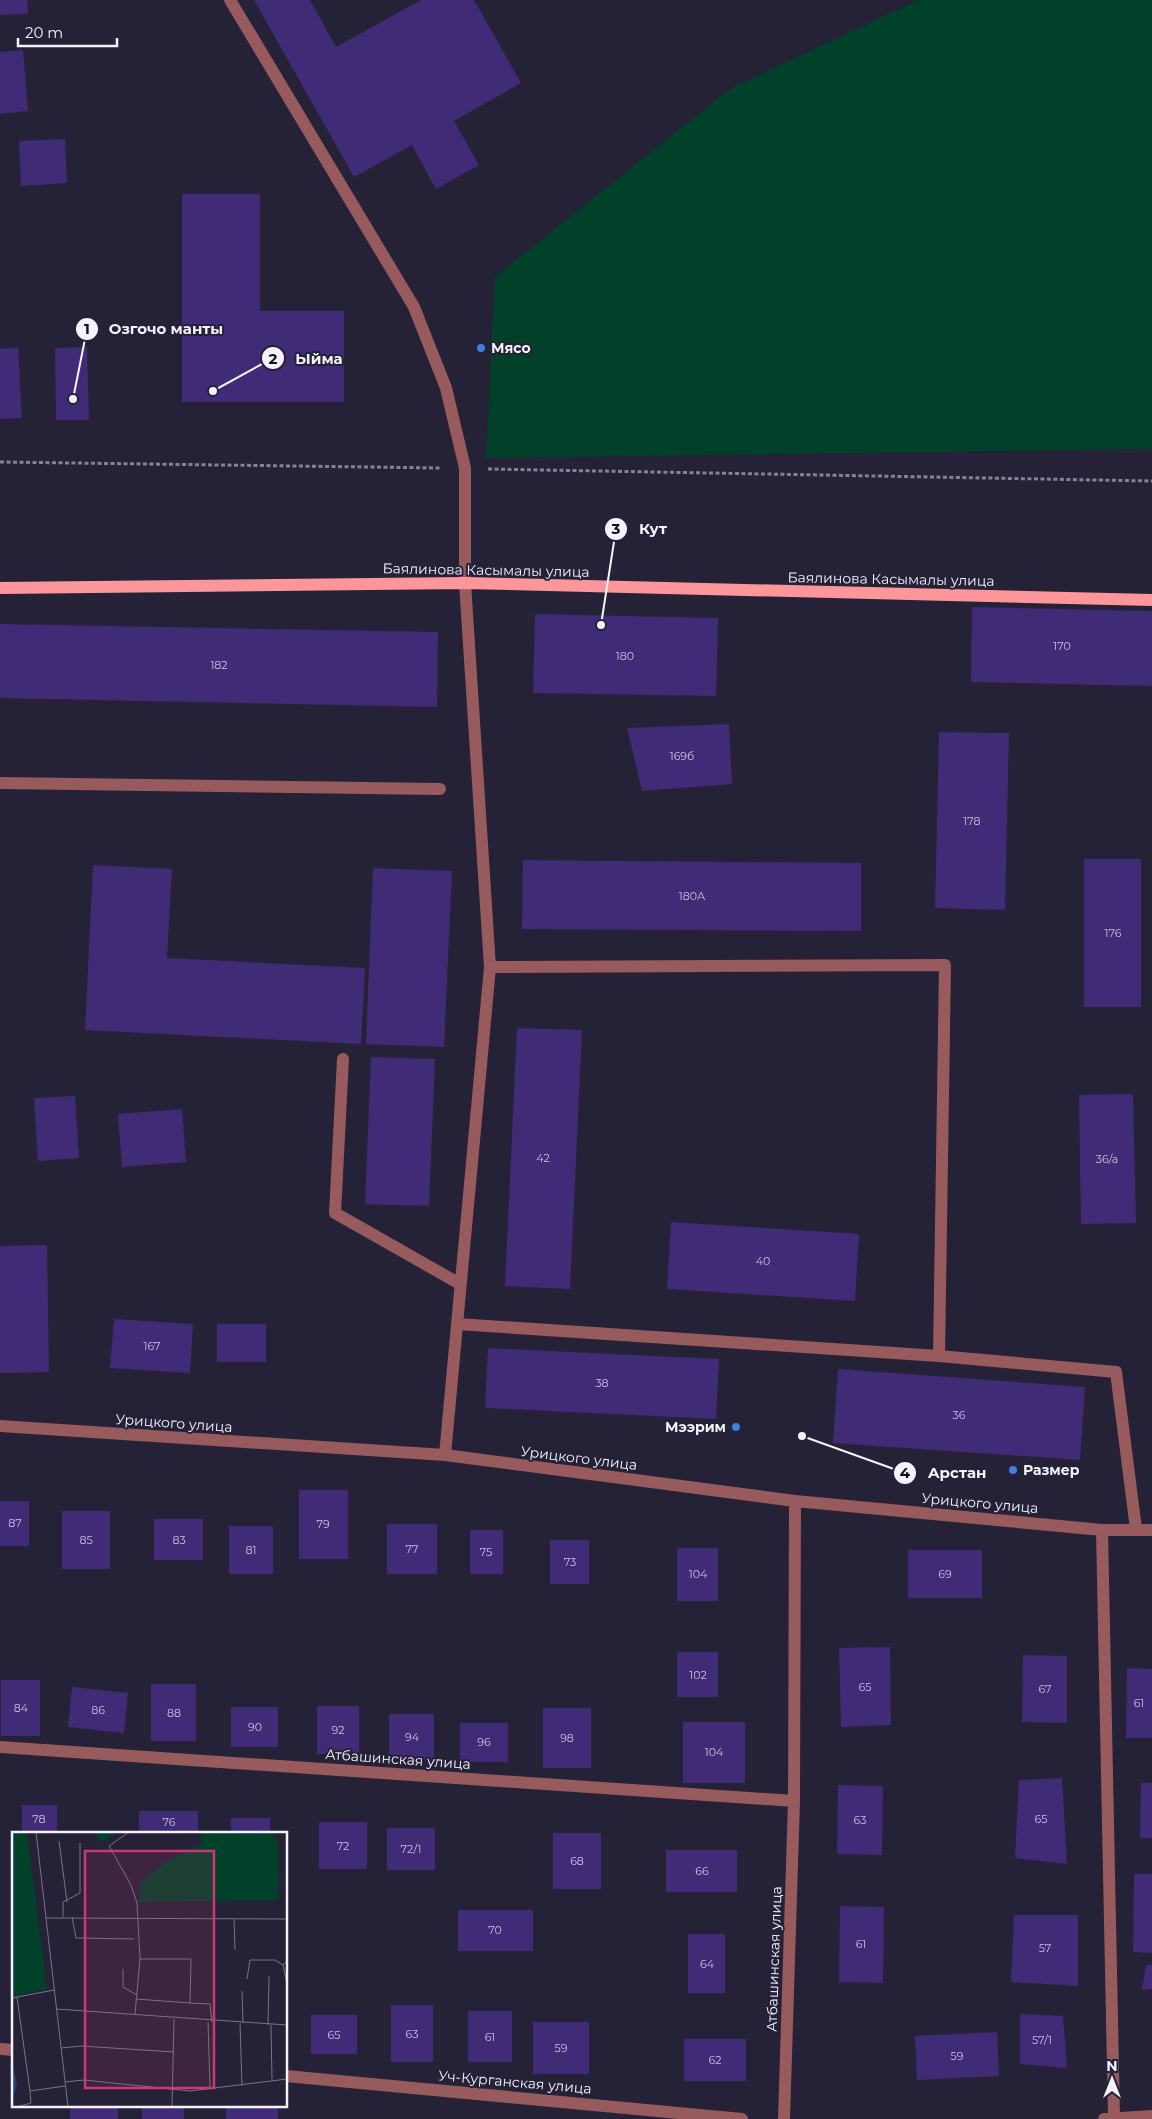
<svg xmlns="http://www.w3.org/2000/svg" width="1152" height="2119" viewBox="0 0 1152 2119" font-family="Montserrat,sans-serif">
<rect width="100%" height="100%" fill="#252137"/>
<path fill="#014129" d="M918 0H1152V449L486 458 495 277 730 89Z"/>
<path fill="#402c76" d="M0 0H27L28 14 0 15Z
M254 0H310L336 47 421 0H474L521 83 454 121 479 165 436 189 412 145 354 177Z
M23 50 28 111 0 114V52Z
M65 139 67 183 21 186 19 141Z
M182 194H260V311H344V402H182Z
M18 347 22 418 0 419V349Z
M87 347 89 420H56L55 348Z
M972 607 1152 611V686L971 682Z
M535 614 718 618 716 696 533 693Z
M0 624 438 632 437 707 0 698Z
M729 724 732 784 642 791 627 728Z
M939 732 1009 733 1005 910 935 908Z
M1084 859H1141V1007H1084Z
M523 860 861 863V931L522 929Z
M93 865 172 869 167 958 365 968 361 1044 85 1030Z
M373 868 452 871 444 1047 366 1044Z
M517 1028 582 1030 570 1289 505 1286Z
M371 1057 435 1059 429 1206 365 1204Z
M1133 1094 1136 1223 1081 1224 1079 1095Z
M75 1096 79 1158 38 1161 34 1098Z
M182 1109 186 1162 122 1167 118 1114Z
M671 1222 859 1234 855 1301 667 1289Z
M47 1245 49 1372 0 1373V1246Z
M114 1319 193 1324 190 1373 110 1368Z
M217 1324H266V1362H217Z
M488 1348 719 1359 716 1419 485 1408Z
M838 1369 1085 1387 1080 1460 833 1443Z
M299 1490H348V1559H299Z
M0 1501H29V1546H0Z
M62 1511H110V1569H62Z
M154 1519H203V1560H154Z
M387 1524H437V1574H387Z
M229 1526H273V1574H229Z
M470 1530H503V1574H470Z
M550 1540H589V1584H550Z
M677 1548H718V1601H677Z
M908 1550H982V1598H908Z
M890 1647 891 1725 841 1727 839 1648Z
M677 1652H718V1697H677Z
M1023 1655 1067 1656V1723L1022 1722Z
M1127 1668 1152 1669V1738H1126Z
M1 1680H40V1736H1Z
M151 1684H196V1741H151Z
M72 1687 128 1693 124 1733 68 1727Z
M317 1706H359V1754H317Z
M231 1707H278V1747H231Z
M543 1708H591V1768H543Z
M389 1714H434V1760H389Z
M683 1722H745V1783H683Z
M460 1723H508V1762H460Z
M1062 1778 1067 1864 1015 1858 1019 1780Z
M1141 1783H1152V1838H1140Z
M838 1785 883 1786 882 1855 837 1854Z
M22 1805H57V1833H22Z
M139 1811H198V1833H139Z
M231 1818H270V1833H231Z
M319 1822H367V1869H319Z
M387 1828H435V1870H387Z
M553 1833H601V1889H553Z
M666 1850H737V1892H666Z
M1134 1874H1152V1953L1133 1952Z
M840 1906 884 1907 883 1983 839 1982Z
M458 1910H533V1951H458Z
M1014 1915H1078V1986L1011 1982Z
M688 1934H725V1993H688Z
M1146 1965H1152V1989L1142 1990Z
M391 2005H433V2062H391Z
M468 2011H512V2062H468Z
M1020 2014 1063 2016 1067 2068 1020 2064Z
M311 2015H357V2054H311Z
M533 2022H589V2074H533Z
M997 2032 999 2076 917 2080 915 2036Z
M684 2039H746V2081H684Z
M70 2105H118V2119H70Z
M226 2105H278V2119H226Z
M142 2107H184V2119H142Z"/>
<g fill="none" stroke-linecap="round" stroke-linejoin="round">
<path stroke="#858294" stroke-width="3" stroke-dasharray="4 2.5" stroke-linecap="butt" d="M0 462 442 468
M488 469 1152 481"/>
<path stroke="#975a5d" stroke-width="12" d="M230 0 414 307 446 388 465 468V583L490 967 445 1455
M0 783 440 789
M490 967 945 965 939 1356 1116 1372 1136 1529
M343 1059 335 1213 460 1284
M457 1324 939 1356
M0 1426 445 1455 795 1501 1102 1530H1152
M1102 1530 1114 2117
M0 1747 794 1801
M0 2049 14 2050
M286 2076 742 2119
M784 2119 794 1801 795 1501
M1104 2119 1152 2116"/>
<path stroke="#fd969b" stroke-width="12" d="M0 588 465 583 1152 600"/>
</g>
<g fill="#3f7fe0" stroke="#252137" stroke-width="2">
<circle cx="481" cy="348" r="5"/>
<circle cx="736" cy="1427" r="5"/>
<circle cx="1013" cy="1470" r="5"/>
</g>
<g text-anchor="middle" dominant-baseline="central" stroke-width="4" stroke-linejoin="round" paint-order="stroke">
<g font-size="11" fill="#c7c0dd">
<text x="1062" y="646">170</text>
<text x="625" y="656">180</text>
<text x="219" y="665">182</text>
<text x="682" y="756">169б</text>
<text x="972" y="821">178</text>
<text x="692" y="896">180А</text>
<text x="1113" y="933">176</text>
<text x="543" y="1158">42</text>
<text x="1107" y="1159">36/a</text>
<text x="763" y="1261">40</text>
<text x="152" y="1346">167</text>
<text x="602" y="1383">38</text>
<text x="959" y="1415">36</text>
<text x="15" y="1523">87</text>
<text x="323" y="1524">79</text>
<text x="86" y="1540">85</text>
<text x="179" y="1540">83</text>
<text x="412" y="1549">77</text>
<text x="251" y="1550">81</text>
<text x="486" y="1552">75</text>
<text x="570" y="1562">73</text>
<text x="698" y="1574">104</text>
<text x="945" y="1574">69</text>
<text x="698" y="1675">102</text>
<text x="865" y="1687">65</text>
<text x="1045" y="1689">67</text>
<text x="1139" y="1703">61</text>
<text x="21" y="1708">84</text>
<text x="98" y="1710">86</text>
<text x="174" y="1713">88</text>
<text x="255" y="1727">90</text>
<text x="338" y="1730">92</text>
<text x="412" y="1737">94</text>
<text x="567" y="1738">98</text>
<text x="484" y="1742">96</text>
<text x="714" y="1752">104</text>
<text x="39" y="1819">78</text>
<text x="1041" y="1819">65</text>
<text x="860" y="1820">63</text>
<text x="169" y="1822">76</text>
<text x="343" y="1846">72</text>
<text x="411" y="1849">72/1</text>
<text x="577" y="1861">68</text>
<text x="702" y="1871">66</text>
<text x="495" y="1930">70</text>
<text x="861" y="1944">61</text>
<text x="1045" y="1948">57</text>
<text x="707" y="1964">64</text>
<text x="412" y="2034">63</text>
<text x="334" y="2035">65</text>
<text x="490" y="2037">61</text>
<text x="1042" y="2040">57/1</text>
<text x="561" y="2048">59</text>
<text x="957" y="2056">59</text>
<text x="715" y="2060">62</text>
</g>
<g font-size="14" font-weight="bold" fill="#f4f2ff" stroke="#252137" text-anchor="start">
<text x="491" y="348">Мясо</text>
<text x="726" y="1427" text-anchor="end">Мээрим</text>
<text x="1023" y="1470">Размер</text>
</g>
<g font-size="14" fill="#f4f2ff" stroke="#252137">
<text transform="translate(486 570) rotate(1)">Баялинова Касымалы улица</text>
<text transform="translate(891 579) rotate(1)">Баялинова Касымалы улица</text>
<text transform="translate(174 1423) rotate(4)">Урицкого улица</text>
<text transform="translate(579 1458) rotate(7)">Урицкого улица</text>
<text transform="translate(980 1503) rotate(5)">Урицкого улица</text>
<text transform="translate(398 1759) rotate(4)">Атбашинская улица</text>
<text transform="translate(774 1959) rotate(-88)">Атбашинская улица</text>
<text transform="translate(515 2082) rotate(5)">Уч-Курганская улица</text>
</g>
</g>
<g transform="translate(12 1832)">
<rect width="275" height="275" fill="#252137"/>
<path d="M0 0H15L35 157 0 165ZM83 0H106L88 11ZM189 0H260L267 12 266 68 127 70 128 50 155 29 189 13Z" fill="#014129"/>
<path d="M0 230 5 252 0 270Z" fill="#1f3d81"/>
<path fill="none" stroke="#787587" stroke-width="1" d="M24 0 56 275M117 0 97 14 119 53 125 71 128 127 123 182M47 9 55 70M51 85V70L68 61V11M60 85 64 106 122 107M34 86 275 87M222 87 223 118M128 127H179L178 171 198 172 200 190M275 129 271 133 275 151M111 137V155L125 163M235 147 238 128H263L271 133M230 159 231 191M5 165 18 259 53 254M0 166 42 158M124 167 178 171M44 177 275 193M196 190 198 256M228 191 230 254M256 193 257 144M259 193 260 248M49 216 69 214 162 220M53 250 72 248 178 259 275 247M5 275 19 271 18 259M160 275 162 187"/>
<path fill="#ca3974" fill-opacity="0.15" stroke="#ca3974" stroke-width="2.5" d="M73 19H202V256H73Z"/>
<rect width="275" height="275" fill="none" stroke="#f4f2ff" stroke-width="2.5"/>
</g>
<path fill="none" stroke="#f4f2ff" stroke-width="2" d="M73 399L87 329M213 391L273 358M601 625L616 529M802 1436L905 1473"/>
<g fill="#f4f2ff" stroke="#252137" stroke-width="2">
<circle cx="73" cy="399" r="5"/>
<circle cx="213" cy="391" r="5"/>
<circle cx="601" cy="625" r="5"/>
<circle cx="802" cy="1436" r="5"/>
<circle cx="87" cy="329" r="12"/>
<circle cx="273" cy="358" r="12"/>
<circle cx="616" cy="529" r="12"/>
<circle cx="905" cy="1473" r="12"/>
</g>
<g font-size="15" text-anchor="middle" font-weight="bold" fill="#111">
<text x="87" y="334">1</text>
<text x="273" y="364">2</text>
<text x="616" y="534">3</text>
<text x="905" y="1478">4</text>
</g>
<g font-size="15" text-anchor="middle" font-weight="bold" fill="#f4f2ff" stroke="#252137" stroke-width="4" stroke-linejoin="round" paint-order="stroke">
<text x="166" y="334">Озгочо манты</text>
<text x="319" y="364">Ыйма</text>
<text x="653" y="534">Кут</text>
<text x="957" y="1478">Арстан</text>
</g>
<g transform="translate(1112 2079)" stroke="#252137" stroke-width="4" paint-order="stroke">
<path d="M0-4L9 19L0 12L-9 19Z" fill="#f4f2ff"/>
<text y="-8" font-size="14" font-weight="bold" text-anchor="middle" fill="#f4f2ff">N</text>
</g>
<path d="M18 38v8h99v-8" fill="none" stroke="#f4f2ff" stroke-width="2.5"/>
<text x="25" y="38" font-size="15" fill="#f4f2ff" stroke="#252137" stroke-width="4" paint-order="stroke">20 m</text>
</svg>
